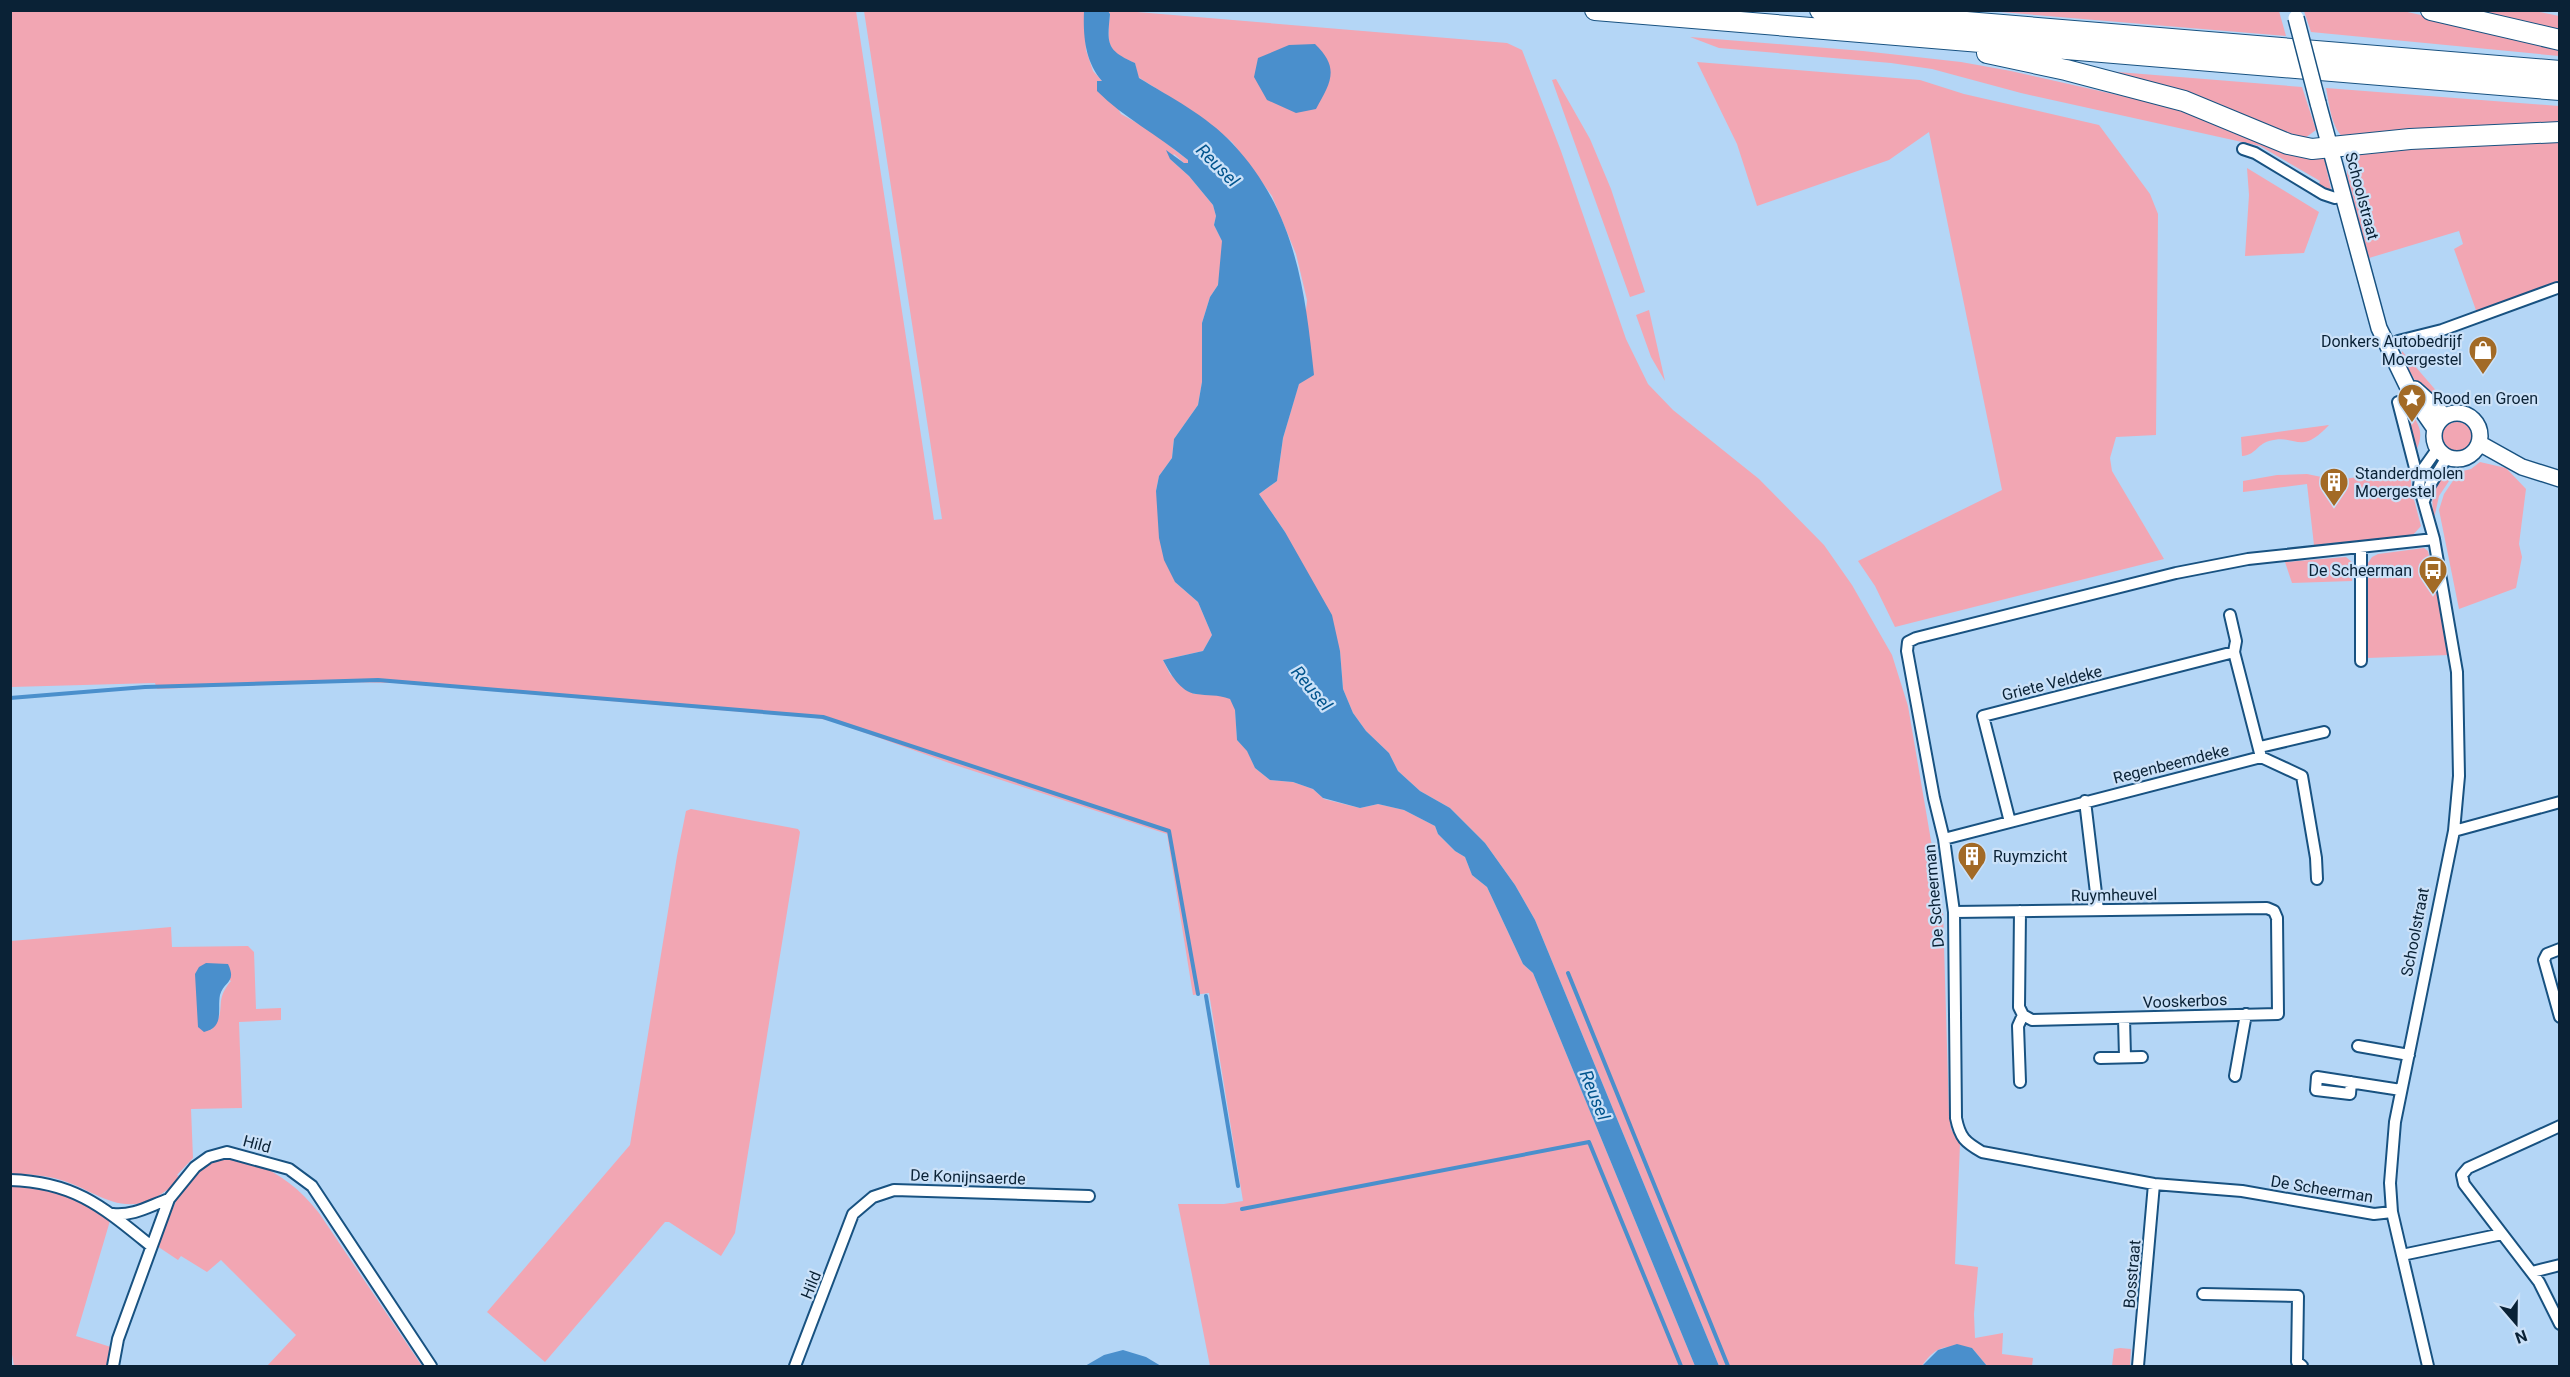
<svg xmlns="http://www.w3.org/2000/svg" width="2570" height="1377" viewBox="0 0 2570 1377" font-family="Roboto,sans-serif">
<rect width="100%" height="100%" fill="#b4d6f6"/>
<path fill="#f2a6b3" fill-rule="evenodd" d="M1113 10 1507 43 1522 50 1561 151 1626 339 1648 384 1673 410 1759 479 1824 545 1852 585 1892 655 1908 706 1943 911 1949 1114 1951 1129 1960 1144 1955 1264 1978 1267 1974 1314 1975 1338 2003 1333 2002 1354 2033 1358 2032 1366H1987L1972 1348C1947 1346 1937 1344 1922 1366H1719L1535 920 1515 885 1485 843 1450 808 1420 791 1398 771 1389 753 1366 731 1353 713 1343 689 1340 651 1285 532 1259 494 1277 481 1283 438 1299 383 1307 300 1296 254 1272 196 1232 142 1195 113 1138 77 1135 63C1106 51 1107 44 1110 14L1108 11Z
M11 11H856L934 520 942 519 864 11H1084L1086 50 1093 71 1102 81 1121 114 1148 129 1188 160 1189 164 1184 163 1174 154 1170 159 1189 176 1213 205 1216 216 1214 225 1222 241V258L1218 285 1210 297 1202 323V382L1198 405 1174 439 1172 458 1159 476 1156 491 1175 582 1198 602 1212 635 1203 651 1163 660 1170 674 1194 694H1214L1230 698 1235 709 1237 740 1247 750 1255 768 1270 780 1293 782 1313 789 1324 799 1360 808 1378 804 1404 810 1435 826 1438 834 1455 851 1465 857 1472 875 1487 887 1523 964 1533 973 1695 1366H1210L1178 1204H1224L1243 1201 1209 993 1193 995 1167 834 952 764 832 721 815 718 395 683 345 682 157 689 155 683 11 687Z
M1987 11H2279L2286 36 1988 11Z
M2304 11H2403L2559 46V56L2311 32Z
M2464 11H2535L2559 16V31Z
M1690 37 1863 51 1961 62 2011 71 2180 109 2324 158 2331 189 2322 191 2318 187 2320 181 2260 146 2021 93 1932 69 1891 63 1719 48Z
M1697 62 1920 80 1964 94 2099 125 2150 194 2158 214 2156 435 2116 437 2110 458 2112 471 2164 559 1895 627 1875 586 1858 561 2002 490 1929 132 1889 160 1757 206 1737 144Z
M2093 70 2302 87 2316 130 2305 138 2294 136Z
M1556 79 1590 139 1611 189 1645 292 1630 297 1552 80Z
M2326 88 2559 106V128L2343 137C2331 127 2329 102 2326 88Z
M2530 142H2559V281L2477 313 2454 249 2463 244 2459 231 2369 258 2347 175C2348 163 2353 157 2364 152Z
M2247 168 2319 212 2304 253 2245 256 2249 195Z
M1649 310 1665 381 1651 357 1636 315Z
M2402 351 2445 401 2435 404 2419 387 2401 357Z
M2410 411C2421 427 2424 435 2415 453L2404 412Z
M2442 437a15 15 0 1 1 30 0a15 15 0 1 1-30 0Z
M2329 425C2299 457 2297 433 2269 441 2256 445 2256 455 2242 456L2241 437Z
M2480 462 2506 468 2526 489 2519 544 2522 557 2516 588 2459 609 2439 510 2444 494 2459 472 2471 469Z
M2410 470 2412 492 2421 526 2413 535 2314 545 2307 484 2243 492V481L2277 475 2307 474 2336 480Z
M2446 470 2455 472 2439 496 2434 519C2431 499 2431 484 2446 470Z
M2424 548 2428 551 2449 655 2367 658 2366 566 2372 557 2378 554Z
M2346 557 2353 563 2352 581 2292 583 2285 562Z
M691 809 798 829 800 832 735 1233 721 1256 669 1222H665L545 1362 487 1312 630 1145 677 856 686 811Z
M171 927 172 947 248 946 254 952 256 1009 281 1008V1020L239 1022 242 1108 191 1109 193 1158 177 1175 184 1178C173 1185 161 1196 149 1201 115 1213 92 1189 61 1180 45 1175 27 1174 11 1174V941ZM206 963 231 981C212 1003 229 1010 211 1030Z
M221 1155C263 1162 292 1179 319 1213L422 1366H267L296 1335 221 1260 207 1272 181 1256 178 1260 157 1246 183 1184 199 1167Z
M10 1185C54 1189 73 1197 112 1214L76 1336 114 1348 111 1366H14L10 1343Z
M2120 1348 2131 1349 2130 1366H2112L2114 1349Z"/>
<path fill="#4a8fcc" d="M1084 11H1108L1110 14C1107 44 1106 50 1135 63L1139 78C1170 97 1207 116 1232 143 1295 210 1305 288 1314 375L1299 384 1283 438 1277 481 1259 494 1285 532 1332 615 1340 651 1343 689 1353 713 1366 731 1389 753 1398 771 1420 791 1450 808 1485 843 1515 885 1535 920 1719 1366H1695L1533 973 1523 964 1487 887 1472 875 1465 857 1455 851 1438 834 1435 826 1404 810 1378 804 1360 808 1323 798 1313 789 1293 782 1270 780 1255 768 1247 751 1237 740 1235 710 1230 699C1217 694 1208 696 1196 694 1180 692 1170 673 1163 660L1203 651 1212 635 1198 602 1175 582 1164 560 1159 538 1156 491 1159 476 1172 458 1174 439 1198 405 1202 382V323L1210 297 1218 285 1222 241 1214 225 1216 216 1213 205 1189 176 1170 159 1166 150 1184 163H1188V160C1158 135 1124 118 1097 91V81H1102C1085 61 1083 36 1084 11Z
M1315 44C1340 68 1331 82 1316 109L1296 113 1267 100 1254 77 1258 58 1289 45Z
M206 963 228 964C237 983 224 981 220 995 217 1010 225 1027 204 1032L198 1027 195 974 199 967Z
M1957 1344 1972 1348 1987 1366H1922L1938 1350Z
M1123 1350 1146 1357 1161 1366H1085L1104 1355Z"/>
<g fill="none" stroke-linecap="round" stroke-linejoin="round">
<path stroke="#4a8fcc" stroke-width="4" d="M10 698 145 687 378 680 823 717 1169 831 1198 994
M1568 973 1728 1366
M1206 996 1238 1186
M1242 1209 1589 1142 1681 1366"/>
<g stroke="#185281" stroke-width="14">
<path id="street" d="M2243 149 2255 153 2323 194 2335 198 2343 195
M2398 341 2442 330 2557 288
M2398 402 2415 468 2432 480
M2424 501 2430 485 2447 457
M2361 547V661
M2230 615 2236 641 2234 652
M2260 747 2324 732
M2085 801 2098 910
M2010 822 1983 716 2234 652 2261 757
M2454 831 2560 802
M1944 839 2261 757 2302 776 2316 858 2317 879
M1954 912 2267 908 2274 911 2277 918 2278 1014 2032 1020 2023 1015 2019 1007 2020 911
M2560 949 2547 954 2544 960 2560 1017
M2124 1018 2125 1057
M2358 1046 2409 1055
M2100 1058 2142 1057
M2235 1076 2246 1014
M2020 1082 2018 1026 2023 1015
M2351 1082 2350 1094 2316 1090 2317 1077 2401 1090
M2560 1126 2468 1168 2462 1175 2464 1184 2539 1282 2560 1324
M10 1180C75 1182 103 1207 151 1246
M2392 1212 2374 1214 2242 1191 2154 1184 1982 1152C1965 1142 1960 1138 1956 1118L1954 912 1944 839 1934 798 1907 651 1908 642 1916 638 2176 573 2248 559 2434 539
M113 1214C134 1216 149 1206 169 1199
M2402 1255 2502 1234
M2532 1272 2560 1265
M2203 1294 2298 1296 2297 1362 2302 1366
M113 1366 118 1339 169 1199 195 1167 209 1157 227 1152 289 1169 312 1186 431 1366
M795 1366 853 1214 873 1197 894 1190 1089 1196
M2138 1366 2154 1184
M2428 1366 2392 1212 2390 1183 2395 1122 2454 831 2459 776 2457 672 2434 539 2419 486 2421 472 2438 448"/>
</g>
<g stroke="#185281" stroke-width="18">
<path id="secondary" d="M2318 103 2379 328 2412 396 2435 429
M2415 389 2445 416
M2434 436a23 23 0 1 1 46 0a23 23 0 1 1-46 0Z
M2479 443 2522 467 2560 479"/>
</g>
<g stroke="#185281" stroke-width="22">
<path id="highway" d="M1595 10 2560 90
M1820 10 2560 71
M2431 10 2560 40
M1987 53 2066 70 2184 101 2288 144 2312 149 2410 139 2560 132"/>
</g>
<use href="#street" stroke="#fff" stroke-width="10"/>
<use href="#secondary" stroke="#fff" stroke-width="15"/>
<use href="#highway" stroke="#fff" stroke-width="20"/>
<g stroke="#185281" stroke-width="18" stroke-linecap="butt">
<path id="secondary-bridge" d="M2296 18 2318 103"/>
</g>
<use href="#secondary-bridge" stroke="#fff" stroke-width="15"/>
</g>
<defs>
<g id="shop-pin" transform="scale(1.5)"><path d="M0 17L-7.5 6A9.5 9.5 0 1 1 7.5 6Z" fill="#a26a26" stroke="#cbe1f8"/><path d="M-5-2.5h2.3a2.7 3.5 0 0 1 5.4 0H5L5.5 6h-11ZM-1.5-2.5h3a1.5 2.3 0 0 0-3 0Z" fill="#fff"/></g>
<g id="sight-pin" transform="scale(1.5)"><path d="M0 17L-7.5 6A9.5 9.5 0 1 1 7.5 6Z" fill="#a26a26" stroke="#cbe1f8"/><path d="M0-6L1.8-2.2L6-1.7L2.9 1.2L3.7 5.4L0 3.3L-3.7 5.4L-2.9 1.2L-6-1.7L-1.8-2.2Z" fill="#fff"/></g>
<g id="building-pin" transform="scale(1.5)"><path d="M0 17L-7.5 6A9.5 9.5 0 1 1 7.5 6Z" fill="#a26a26" stroke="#cbe1f8"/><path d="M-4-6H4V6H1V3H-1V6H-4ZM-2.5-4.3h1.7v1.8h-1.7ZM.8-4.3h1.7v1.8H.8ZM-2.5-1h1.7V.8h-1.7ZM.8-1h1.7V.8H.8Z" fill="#fff"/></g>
<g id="bus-pin" transform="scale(1.5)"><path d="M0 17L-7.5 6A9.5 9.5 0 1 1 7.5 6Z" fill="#a26a26" stroke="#cbe1f8"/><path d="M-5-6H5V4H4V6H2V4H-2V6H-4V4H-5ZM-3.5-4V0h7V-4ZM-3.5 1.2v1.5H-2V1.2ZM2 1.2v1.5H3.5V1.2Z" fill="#fff"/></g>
</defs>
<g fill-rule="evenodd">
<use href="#shop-pin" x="2483" y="350"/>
<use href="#sight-pin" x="2412" y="398"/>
<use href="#building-pin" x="2334" y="482"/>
<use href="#bus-pin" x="2433" y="570"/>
<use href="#building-pin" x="1972" y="856"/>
</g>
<g text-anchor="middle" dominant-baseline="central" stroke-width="4.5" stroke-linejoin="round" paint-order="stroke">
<g font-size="16" fill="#0a2236" stroke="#cbe1f8">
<text transform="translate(2362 196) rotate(75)">Schoolstraat</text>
<text transform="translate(2052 683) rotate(-14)">Griete Veldeke</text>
<text transform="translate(2171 764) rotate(-14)">Regenbeemdeke</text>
<text transform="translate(2114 895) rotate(-1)">Ruymheuvel</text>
<text transform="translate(1934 896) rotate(-95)">De Scheerman</text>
<text transform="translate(2415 932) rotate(-79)">Schoolstraat</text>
<text transform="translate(2185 1001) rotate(-2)">Vooskerbos</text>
<text transform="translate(257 1144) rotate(15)">Hild</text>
<text transform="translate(968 1177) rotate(2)">De Konijnsaerde</text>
<text transform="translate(2322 1189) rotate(9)">De Scheerman</text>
<text transform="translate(2132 1274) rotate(-85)">Bosstraat</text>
<text transform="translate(811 1285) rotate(-68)">Hild</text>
</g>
<g font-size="16" fill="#0a2236" stroke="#cbe1f8" text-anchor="start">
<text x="2462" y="341" text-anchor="end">Donkers Autobedrijf<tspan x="2462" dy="18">Moergestel</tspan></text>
<text x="2433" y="398">Rood en Groen</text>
<text x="2355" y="473">Standerdmolen<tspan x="2355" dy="18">Moergestel</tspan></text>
<text x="2412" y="570" text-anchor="end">De Scheerman</text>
<text x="1993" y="856">Ruymzicht</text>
</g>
<g font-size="18" font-style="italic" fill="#00548d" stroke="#cbe1f8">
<text transform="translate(1218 165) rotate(45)">Reusel</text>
<text transform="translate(1312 688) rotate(50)">Reusel</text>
<text transform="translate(1595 1095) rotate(68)">Reusel</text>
</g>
</g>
<rect width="2570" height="1377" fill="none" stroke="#0a2236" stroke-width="24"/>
<g transform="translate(2516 1323) rotate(160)" stroke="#cbe1f8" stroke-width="4.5" paint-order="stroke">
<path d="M0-4.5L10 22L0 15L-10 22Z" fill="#0a2236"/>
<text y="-9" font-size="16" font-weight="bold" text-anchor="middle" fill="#0a2236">N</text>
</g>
</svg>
